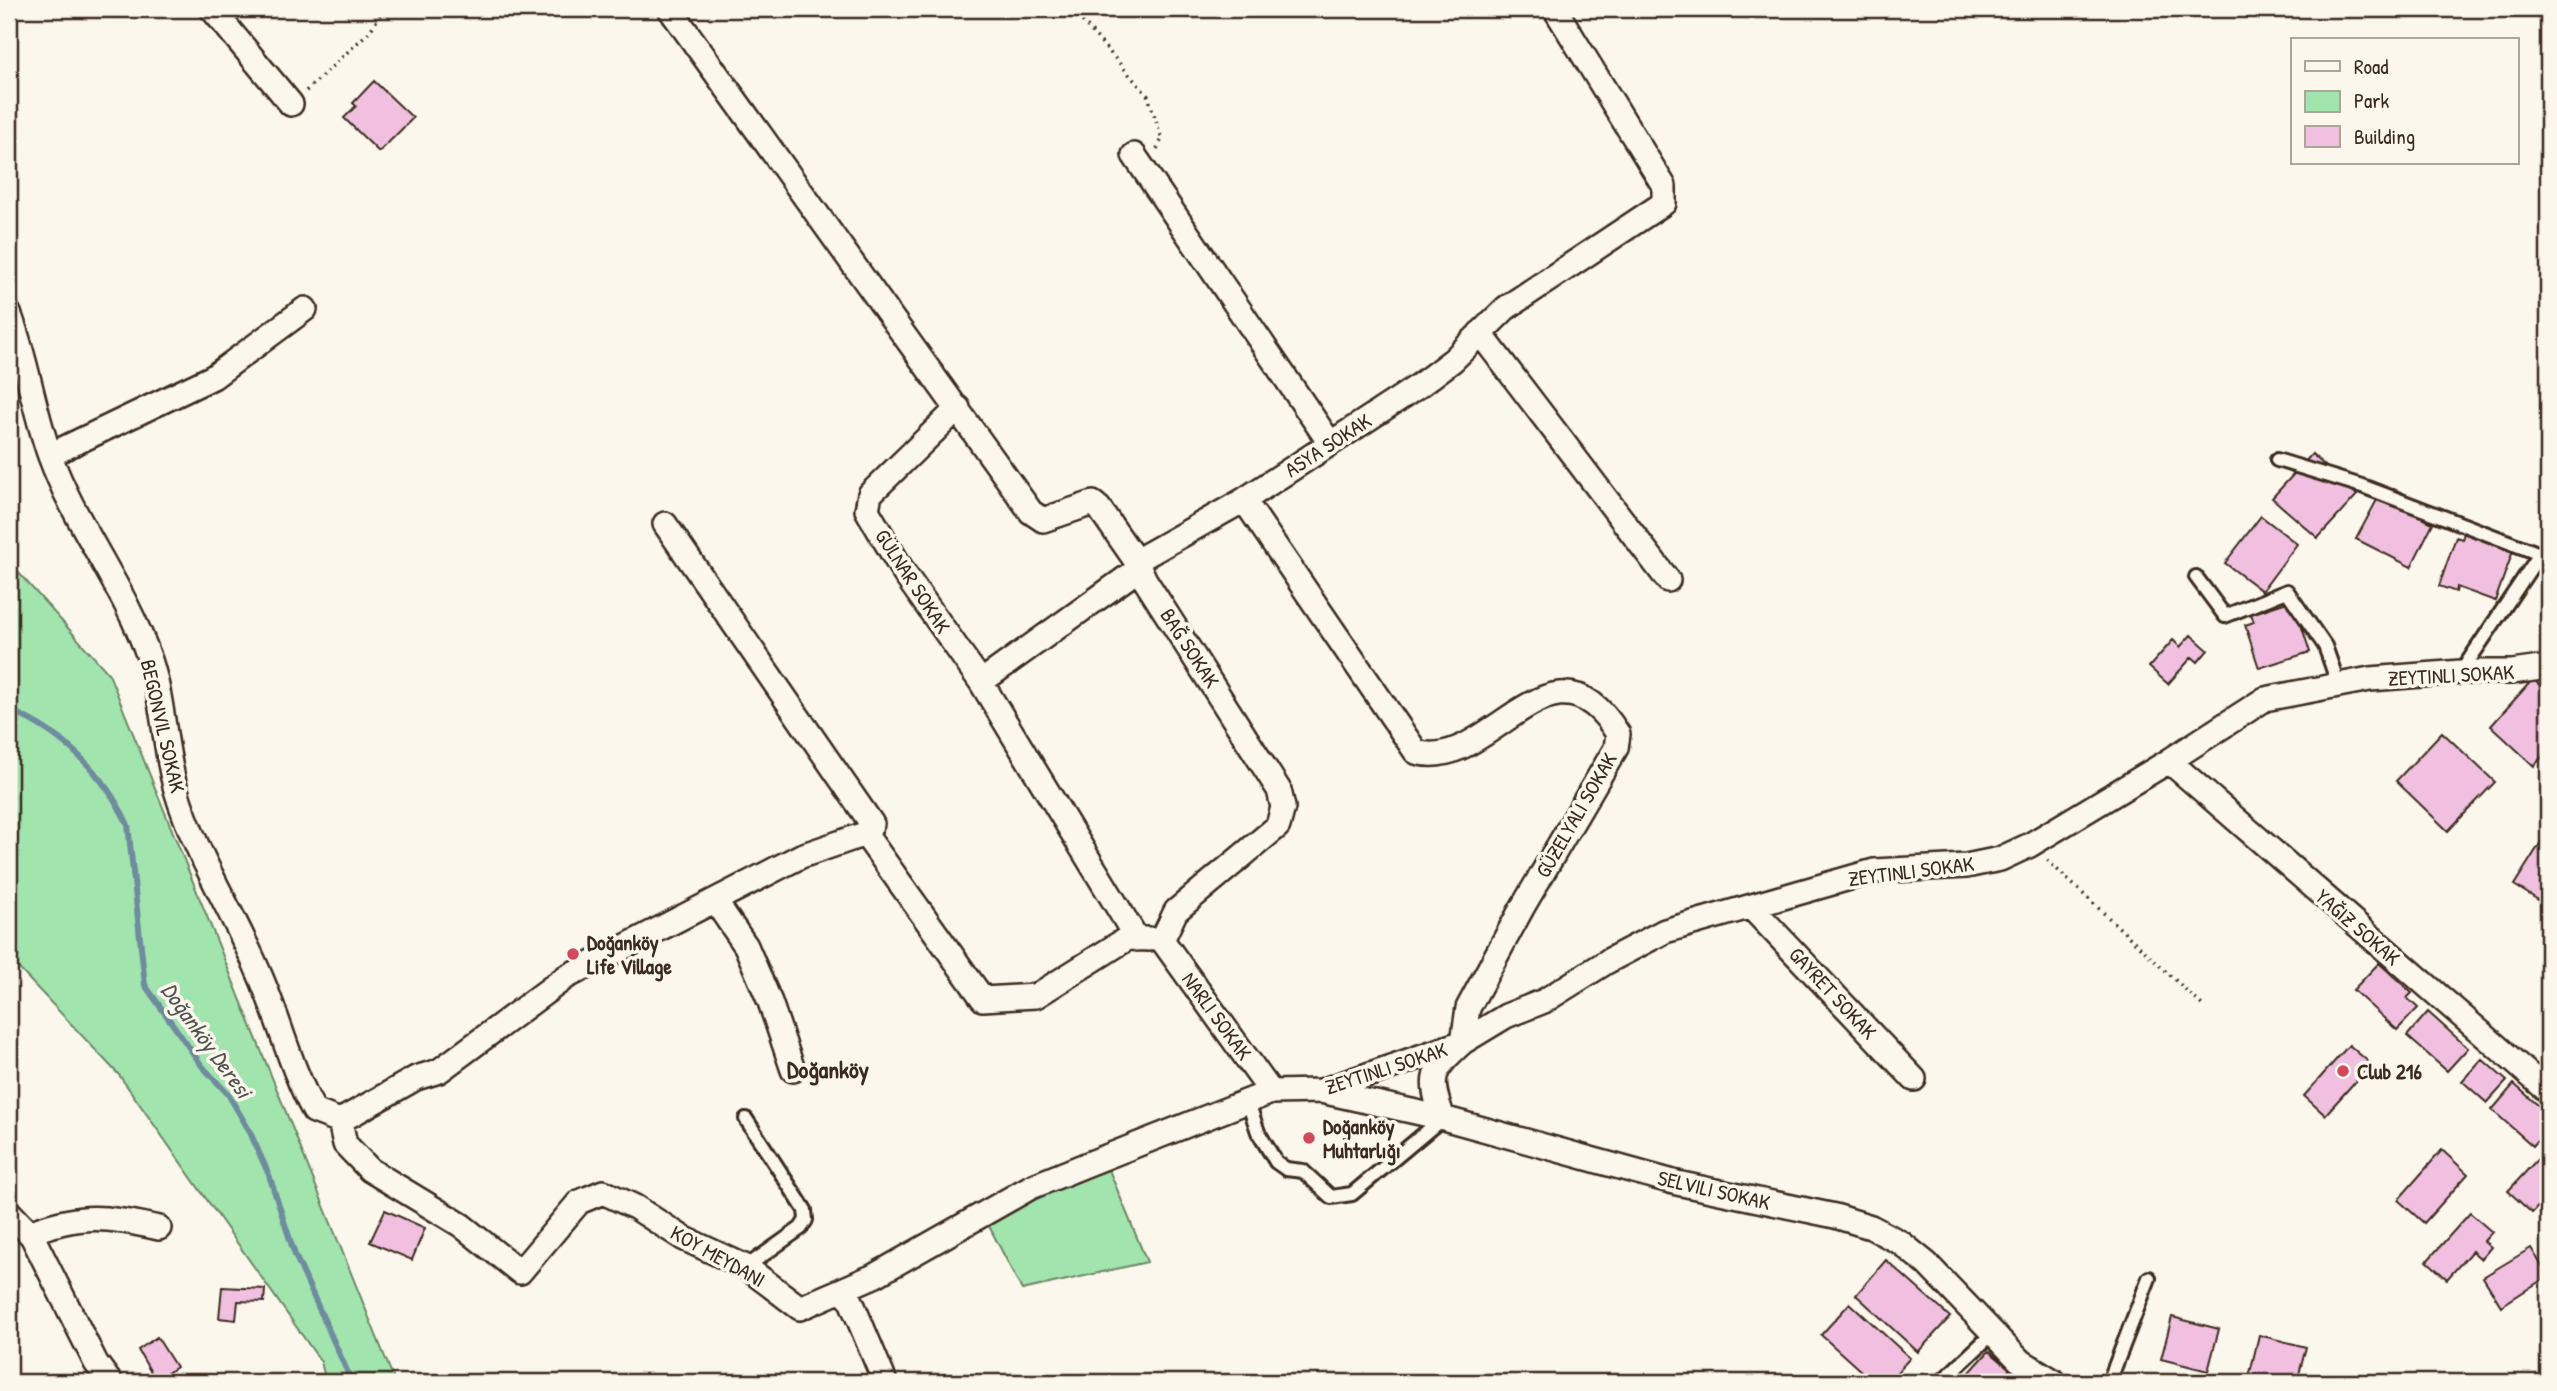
<svg xmlns="http://www.w3.org/2000/svg" width="2557" height="1391" viewBox="0 0 2557 1391" font-family="'Patrick Hand',sans-serif">
<rect width="100%" height="100%" fill="#fbf7ec"/>
<filter id="ink" filterUnits="userSpaceOnUse"><feTurbulence type="fractalNoise" baseFrequency=".0143" numOctaves="2"/><feDisplacementMap in="SourceGraphic" scale="14" xChannelSelector="R" yChannelSelector="G"/><feConvolveMatrix kernelMatrix="1 2 1 2 8 2 1 2 1" color-interpolation-filters="sRGB"/></filter>
<g filter="url(#ink)">
<path fill="#a2e4ae" stroke="#6e8766" stroke-width="2" d="M9 562 109 674 395 1382H326L321 1362 119 1075 9 958Z
M1107 1165 1147 1262 1022 1290 989 1226 991 1214Z"/>
<g fill="none" stroke-linecap="round" stroke-linejoin="round">
<path stroke="#6e8c9d" stroke-width="6" d="M9 710C62 732 104 773 128 825L145 985 202 1066 228 1094 249 1130 269 1175 295 1255 352 1382"/>
</g>
<path fill="#f1c0e1" stroke="#3b2a1e" stroke-width="2" d="M374 81 413 118 379 152 344 118 356 106 353 103Z
M2312 454 2357 495 2318 538 2272 498Z
M2394 489 2430 507 2424 519 2433 523 2411 567 2356 539 2379 496 2388 501Z
M2261 516 2297 544 2262 591 2225 563Z
M2467 525 2504 538 2501 547 2513 551 2495 601 2457 587 2456 592 2439 586 2456 537 2462 539Z
M2293 600 2310 652 2259 668 2245 625 2254 622 2251 614Z
M2191 635 2208 650 2198 662 2192 657 2168 684 2149 667 2173 640 2180 647Z
M2533 679 2548 693V750L2534 766 2491 726Z
M2442 732 2495 782 2448 831 2396 781Z
M2548 831V906L2514 885Z
M2379 963 2412 993 2407 998 2418 1008 2397 1030 2353 990Z
M2428 1012 2468 1048 2447 1071 2407 1036Z
M2349 1045 2371 1064 2325 1115 2304 1096Z
M2482 1059 2507 1081 2487 1103 2462 1081Z
M2514 1084 2548 1114V1128L2533 1146 2492 1110Z
M2442 1150 2468 1174 2424 1223 2398 1200Z
M2544 1152 2548 1157V1196L2532 1213 2508 1191Z
M385 1210 425 1228 412 1260 370 1242Z
M2470 1213 2492 1232 2484 1241 2491 1247 2481 1259 2472 1251 2447 1279 2427 1261Z
M2531 1248 2548 1276 2501 1306 2483 1277Z
M1886 1260 1950 1317 1918 1352 1856 1295Z
M222 1287 265 1289 264 1302 238 1301 236 1320 219 1318Z
M1850 1303 1910 1358 1888 1382H1873L1821 1335Z
M2172 1317 2219 1329 2208 1371 2161 1359Z
M2259 1335 2306 1347 2297 1382H2270L2249 1377Z
M157 1337 176 1367 156 1381 138 1350Z
M1989 1351 2010 1369 1999 1382H1961Z"/>
<g fill="none" stroke-linecap="round" stroke-linejoin="round">
<g stroke="#3b2a1e" stroke-width="18">
<path id="lane" d="M2277 460 2362 486 2540 554 2461 672
M2196 577 2225 616 2287 591 2325 646 2338 683
M1248 1102 1258 1132 1276 1162 1286 1169 1303 1171 1331 1197 1352 1194 1443 1118
M746 1119 805 1210 806 1220 801 1228 746 1267
M1941 1382 1992 1334
M2109 1382 2149 1278"/>
</g>
<g stroke="#3b2a1e" stroke-width="28">
<path id="street" d="M212 9 291 104
M670 9 1031 512 1043 520 1093 503 1099 508 1136 561 1145 580 1279 790 1283 807 1278 826 1176 911 1162 940
M1134 155 1330 443
M9 313C27 359 33 409 50 456 76 527 125 587 150 660 164 702 164 748 176 790 195 854 233 912 259 973 279 1018 290 1067 314 1111L340 1121
M1480 333 1668 580
M958 408 870 494 867 510 904 573 981 682 1137 939
M50 455 213 377 305 309
M1244 500 1416 752C1489 774 1552 625 1618 734L1616 748 1522 908 1468 1008 1463 1042C1431 1071 1428 1077 1443 1118
M1136 561 1244 500 1420 385 1453 360 1506 308 1664 203V186L1555 9
M981 682 1140 568
M2169 761 2548 1091
M865 834 983 999 1036 996 1128 938 1149 939
M715 901 746 946 770 1002 793 1070
M1751 907 1914 1079
M1162 940 1271 1092
M1321 1091 1443 1118 1677 1183 1835 1216 1871 1227 1901 1243 1927 1264 2019 1360 2055 1382
M340 1121 345 1144 370 1170 461 1225 520 1272 579 1202 603 1192 635 1207 683 1238 746 1267 800 1308 874 1276 1031 1187 1088 1164 1271 1092 1321 1091 1463 1042 1506 1016 1544 1001 1608 961 1665 931 1874 871 1966 866 2000 859 2030 845 2169 761 2265 699 2370 679 2461 672H2512L2548 667
M340 1121 416 1078 439 1071 566 977 801 856 865 834 872 824 665 524
M9 1212 32 1236 96 1363 110 1382
M29 1233C81 1213 106 1216 159 1228
M846 1289 885 1382"/>
</g>
<path stroke="#3b2a1e" stroke-width="3.5" stroke-dasharray="2 5" stroke-linecap="butt" d="M911 9 915 12 918 9
M1077 9V15L1148 96 1162 139 1156 151
M306 91 370 31 384 9
M2047 860 2204 1007"/>
<use href="#lane" stroke="#fbf7ec" stroke-width="12"/>
<use href="#street" stroke="#fbf7ec" stroke-width="23"/>
</g>
</g>
<g fill="#d1495b" stroke="#fbf7ec" stroke-width="2.5">
<circle cx="573" cy="954" r="7"/>
<circle cx="2343" cy="1071" r="7"/>
<circle cx="1309" cy="1138" r="7"/>
</g>
<g text-anchor="middle" dominant-baseline="central" stroke-width="7" stroke-linejoin="round" paint-order="stroke">
<g font-size="21" fill="#3b2a1e" stroke="#fbf7ec">
<text transform="translate(1328 445) rotate(-33)">ASYA SOKAK</text>
<text transform="translate(913 581) rotate(57)">GÜLNAR SOKAK</text>
<text transform="translate(1190 648) rotate(57)">BAĞ SOKAK</text>
<text transform="translate(2451 675) rotate(-3)">ZEYTINLI SOKAK</text>
<text transform="translate(163 726) rotate(77)">BEGONVIL SOKAK</text>
<text transform="translate(1576 815) rotate(-60)">GÜZELYALI SOKAK</text>
<text transform="translate(1911 871) rotate(-7)">ZEYTINLI SOKAK</text>
<text transform="translate(2358 927) rotate(41)">YAĞIZ SOKAK</text>
<text transform="translate(1833 993) rotate(47)">GAYRET SOKAK</text>
<text transform="translate(1217 1016) rotate(54)">NARLI SOKAK</text>
<text transform="translate(1386 1068) rotate(-18)">ZEYTINLI SOKAK</text>
<text transform="translate(1714 1190) rotate(13)">SELVILI SOKAK</text>
<text transform="translate(718 1256) rotate(29)">KOY MEYDANI</text>
</g>
<g font-size="21" font-weight="bold" fill="#3b2a1e" stroke="#fbf7ec" text-anchor="start">
<text x="587" y="942">Doğanköy<tspan x="587" dy="24">Life Village</tspan></text>
<text x="2357" y="1071">Club 216</text>
<text x="1323" y="1126">Doğanköy<tspan x="1323" dy="24">Muhtarlığı</tspan></text>
</g>
<g font-size="23" font-style="italic" fill="#505353" stroke="#fbf7ec">
<text transform="translate(207 1040) rotate(54)">Doğanköy Deresi</text>
</g>
<g font-size="24" font-weight="bold" fill="#3b2a1e" stroke="#fbf7ec">
<text x="828" y="1069">Doğanköy</text>
</g>
</g>
<rect width="2557" height="1391" fill="none" stroke="#fbf7ec" stroke-width="35"/>
<rect x="18" y="18" width="2522" height="1356" fill="none" stroke="#3b2a1e" stroke-width="2.5" filter="url(#ink)"/>
<rect x="2291" y="38" width="228" height="126" fill="#fbf7ec" stroke="#aea59a" stroke-width="2"/>
<rect x="2305" y="61" width="35" height="10" fill="#fbf7ec" stroke="#aea59a" stroke-width="2"/>
<text x="2354" y="74" font-size="21" fill="#3b2a1e">Road</text>
<rect x="2305" y="91" width="35" height="21" fill="#a2e4ae" stroke="#aea59a" stroke-width="2"/>
<text x="2354" y="108" font-size="21" fill="#3b2a1e">Park</text>
<rect x="2305" y="126" width="35" height="21" fill="#f1c0e1" stroke="#aea59a" stroke-width="2"/>
<text x="2354" y="144" font-size="21" fill="#3b2a1e">Building</text>
</svg>
